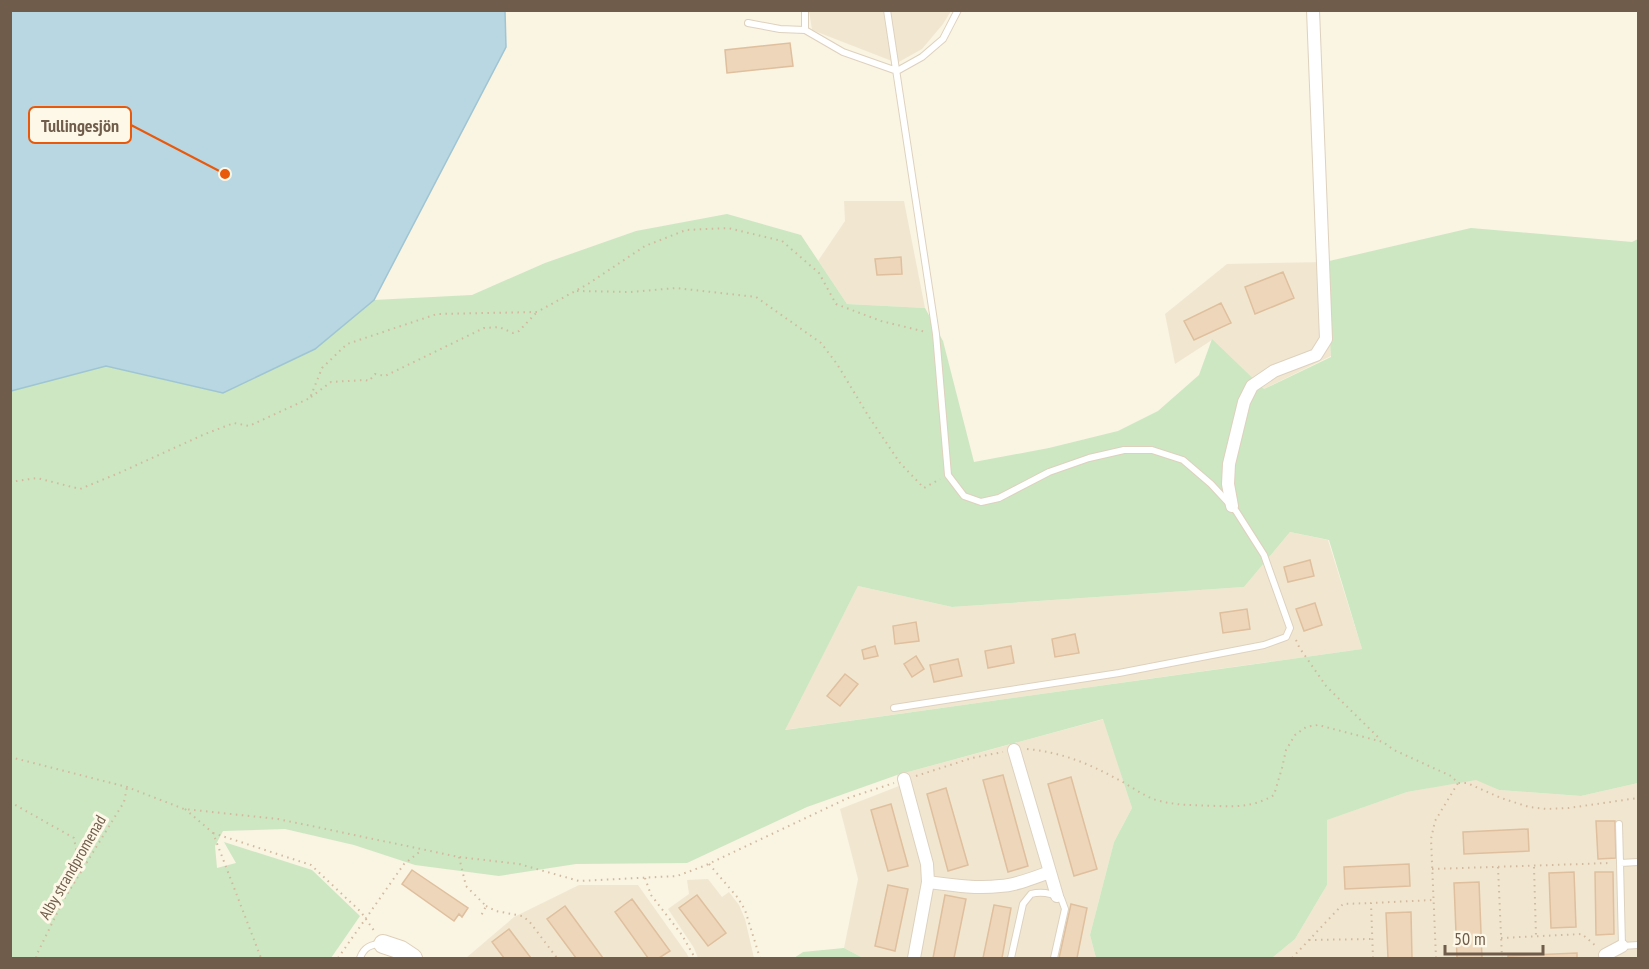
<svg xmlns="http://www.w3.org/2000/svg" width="1649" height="969" viewBox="0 0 1649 969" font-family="'PT Sans Narrow',sans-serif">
<rect width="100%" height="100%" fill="#faf4e2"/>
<path fill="#f1e7d1" d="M809 11H951L943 24 922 49 897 63 812 30Z
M844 201H904L925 308 847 304 818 261 845 221Z
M1325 262 1331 356 1264 389 1212 340 1175 364 1165 314 1227 264Z
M1290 532 1328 540 1362 649 784 730 858 586 952 607 1244 587Z
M1104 719 1132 808 1114 842 1090 935 1096 958H863L844 948 858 879 840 809 899 786 897 775Z
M1476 779 1499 790 1581 796 1638 783V958H1272L1295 939 1327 885 1326 820 1407 792Z
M708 879 722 897 729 892 739 905 745 919 754 958H698L694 948 668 909 689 894 687 880Z
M579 885H638L687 954 689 958H466L514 917Z"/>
<path fill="#cce7c2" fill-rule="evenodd" d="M727 214 801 235 847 304 925 308 943 341 974 462 1049 448 1118 431 1158 411 1199 375 1212 339 1264 389 1331 357 1325 262 1471 228 1632 242 1638 239V783L1581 796 1499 790 1476 780 1407 792 1327 820V885L1295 939 1272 958H1096L1090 935 1114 842 1132 808 1103 719 897 775 807 807 687 863 576 864 499 876 415 865 354 845 285 829 223 831 215 846 217 868 236 863 224 842 312 870 360 916 331 958H11V391L105 366 223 393 315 349 374 300 472 295 545 263 636 231ZM1290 532 1329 540 1362 649 785 730 858 586 952 607 1244 587Z
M844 948 863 958H794L803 952Z"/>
<path fill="#b8d7e2" stroke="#9fc5d3" stroke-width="1.5" d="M11 10 505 11 506 47 374 300 315 349 223 393 106 366 11 391Z"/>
<path fill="#eed6bb" stroke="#dfbf9d" stroke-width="1.5" d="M790 43 793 66 727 73 725 50Z
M901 257 902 274 877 275 875 259Z
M1283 272 1294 298 1255 314 1245 287Z
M1221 303 1231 323 1194 340 1184 321Z
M1310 560 1314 576 1288 582 1284 567Z
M1315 603 1322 625 1304 631 1296 609Z
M1247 609 1250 629 1223 633 1220 613Z
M916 622 919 641 895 644 893 626Z
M1075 634 1079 653 1055 657 1052 639Z
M875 646 878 656 864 659 862 650Z
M1011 646 1014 663 988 668 985 651Z
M916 656 924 669 912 677 904 664Z
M958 659 962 676 934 682 930 665Z
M845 674 858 684 840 706 827 696Z
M1003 775 1028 866 1008 872 983 780Z
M1071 777 1097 869 1074 876 1048 784Z
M946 788 968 865 948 871 927 794Z
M891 804 908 866 888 871 871 810Z
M1596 821H1615L1616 858 1598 859Z
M1528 829 1529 851 1464 854 1463 832Z
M1409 864 1410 886 1345 889 1344 867Z
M412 870 468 908 462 917 459 914 454 921 402 884Z
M1574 872 1576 927 1551 928 1549 873Z
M1595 872H1613L1614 934 1596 935Z
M1479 882 1482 958H1457L1454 883Z
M888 885 908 889 895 951 875 946Z
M697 895 726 933 708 946 679 908Z
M945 895 966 899 954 958H933Z
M632 899 670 951 659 958H648L615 912Z
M1071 904 1087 908 1077 958H1059Z
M994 905 1011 908 1002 958H983Z
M565 906 603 958H576L547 919Z
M1411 912 1412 958H1388L1386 913Z
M509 929 531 958H504L492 942Z
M1577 953V958H1508V956Z"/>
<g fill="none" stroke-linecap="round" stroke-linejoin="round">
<g stroke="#ded1be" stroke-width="8">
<path id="lane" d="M805 10V30L843 52 897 71 922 57 943 39 958 10
M887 10 936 334 948 475 964 496 981 502 999 498 1049 472 1089 458 1124 450H1152L1183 460 1211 484 1236 511 1264 555 1290 628 1286 637 1264 645 1119 673 894 708
M748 23 780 29 805 30
M1619 824 1620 863
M1638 862 1620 863 1622 946 1638 945
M360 958C364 947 371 944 383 944
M1011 958 1023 904 1031 894C1042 891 1051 893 1061 898L1065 909 1054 958"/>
</g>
<g stroke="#ded1be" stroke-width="14">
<path id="street" d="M1232 506 1228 484 1229 464 1244 402 1252 386 1274 371 1316 355 1326 339 1313 10
M904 779 927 864 928 882 914 958
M1050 872 1057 896
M928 882C951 885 976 889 1000 886 1017 885 1033 878 1050 872L1014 750
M1607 958 1605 955 1622 946"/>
</g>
<g stroke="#dfd0ba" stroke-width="20">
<path id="secondary" d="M383 944 401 950 413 958"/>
</g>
<path stroke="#d2b99f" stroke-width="2" stroke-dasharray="1.5 4.5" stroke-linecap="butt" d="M577 291 631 292 676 288 756 297 821 343 837 364 869 417 900 463 924 488 940 479
M311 397 331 382 365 380 369 381 375 374 385 376 484 328 499 327 513 333 519 331 537 312
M10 482 37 478 80 489 119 473 205 434 234 423 249 426 310 398 322 368 347 344 437 314 537 312 588 284 645 246 686 230 728 228 782 241 819 273 836 304 881 321 926 332
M1296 640 1299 647 1326 686 1381 740
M1027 749C1060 752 1088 763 1117 779 1129 785 1141 794 1153 799 1174 806 1195 805 1217 806 1238 807 1256 806 1274 795L1282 768 1286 750 1295 735 1306 727 1318 725 1383 742 1394 750 1451 776 1458 783H1467L1501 798 1529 807 1547 809 1569 808 1638 798
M10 757 127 787 184 809 278 819 459 857 519 864 579 881 677 876 704 866 848 798 894 783
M916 776 972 758 1003 752
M10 802 74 838 76 849 87 863
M185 809 213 833 261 958
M213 833 311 865 361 912 375 932
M459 857 466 886 486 906 480 918
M709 864 738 898 745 910 760 958
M1498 867 1502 958
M1534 867 1536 936
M1432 869 1611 863
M645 878 651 895 682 935 695 958
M486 906 496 911 522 916 529 921 557 958
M1501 938 1582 934 1597 947
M1309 940 1372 939
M36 958 37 954 63 901 124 802 127 787
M338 958 404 864 422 850
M1292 958 1343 904 1370 903
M1373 958 1371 903 1433 900
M1436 958 1431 839 1435 821 1458 783"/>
<use href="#lane" stroke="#fff" stroke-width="6"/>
<use href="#street" stroke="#fff" stroke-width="12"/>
<use href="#secondary" stroke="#fff" stroke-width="18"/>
</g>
<g text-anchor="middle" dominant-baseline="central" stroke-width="6" stroke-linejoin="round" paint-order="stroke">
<g font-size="16" fill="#705c4a" stroke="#fef8e8">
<text transform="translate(72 867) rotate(-60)">Alby strandpromenad</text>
</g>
</g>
<path fill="none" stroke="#e8590c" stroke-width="2" d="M225 174L131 125"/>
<circle fill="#e8590c" stroke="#fef8e8" stroke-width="2" cx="225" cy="174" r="6"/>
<rect fill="#fef8e8" stroke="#e8590c" stroke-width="2" x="29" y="107" width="102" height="36" rx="6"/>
<g font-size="18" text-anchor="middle" font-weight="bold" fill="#705c4a">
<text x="80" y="132">Tullingesjön</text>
</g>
<rect width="1649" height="969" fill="none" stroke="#705c4a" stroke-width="24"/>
<path d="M1445 945v9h98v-9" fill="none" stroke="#705c4a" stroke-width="3"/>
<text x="1454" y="945" font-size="18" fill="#705c4a" stroke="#fef8e8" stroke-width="4.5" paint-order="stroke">50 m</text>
</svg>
